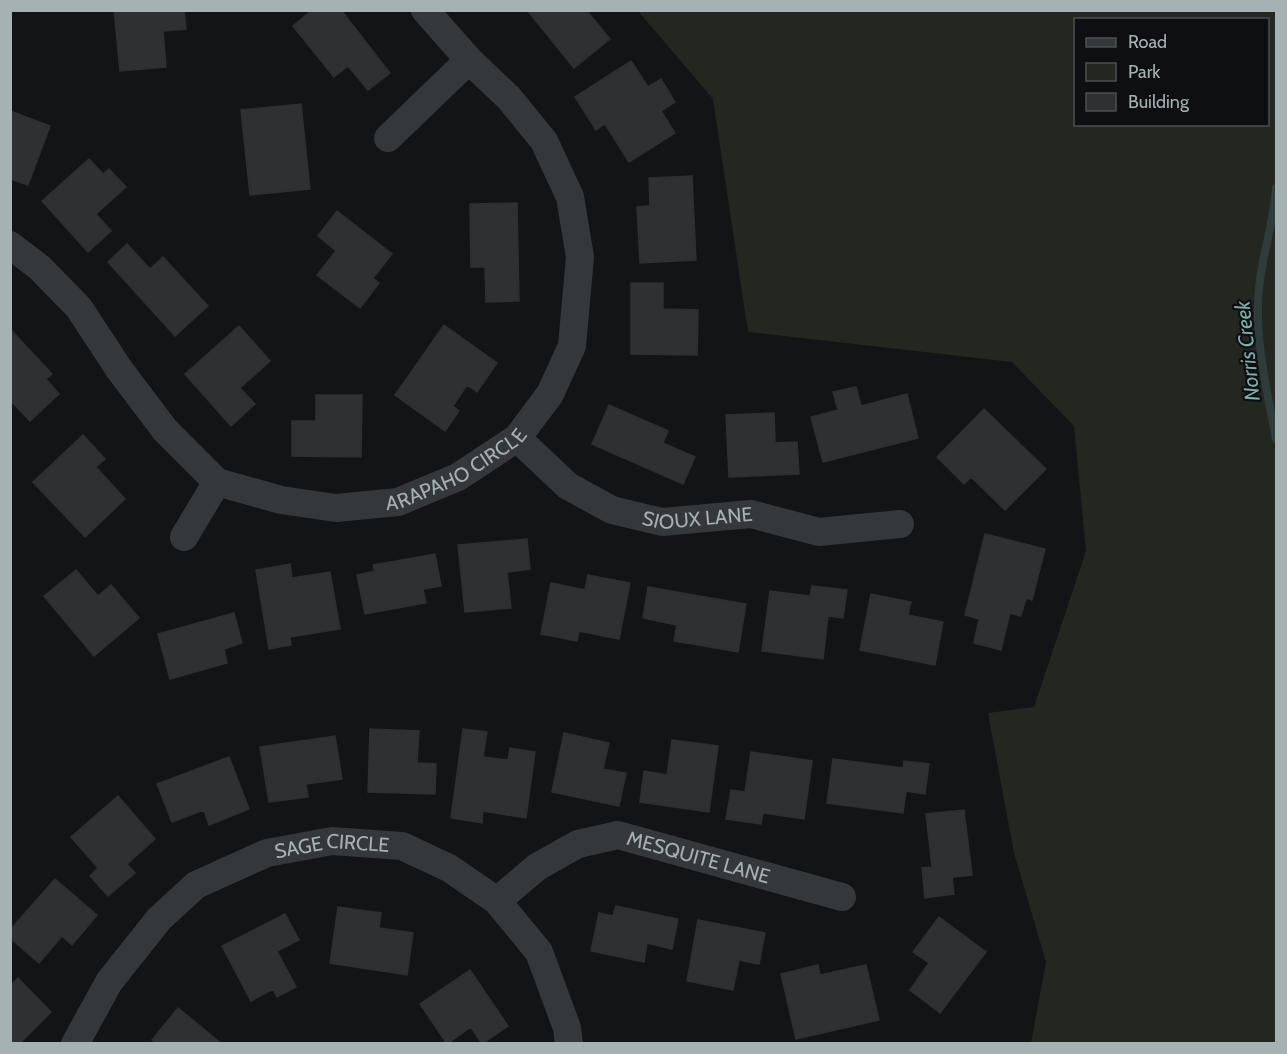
<svg xmlns="http://www.w3.org/2000/svg" width="1287" height="1054" viewBox="0 0 1287 1054" font-family="Cabin,sans-serif">
<rect width="100%" height="100%" fill="#131415"/>
<path fill="#232720" fill-rule="evenodd" d="M638 11H1276V1043H1031L1046 962 1014 853 988 713 1034 707 1086 551 1074 426 1012 362 748 332 713 99ZM1076 20H1268V124H1076Z"/>
<g fill="none" stroke-linecap="round" stroke-linejoin="round">
<path stroke="#2e3d3c" stroke-width="8" d="M1276 188C1274 222 1262 255 1259 288 1254 338 1267 390 1276 439"/>
</g>
<path fill="#2e3031" stroke="#2e2f31" stroke-width="1.5" d="M114 10H184L186 29 163 31 166 67 120 71Z
M312 10H341L390 73 368 90 348 66 334 77 293 26Z
M527 10H586L610 39 574 68Z
M631 61 648 87 661 79 675 102 661 111 675 133 629 162 605 124 596 130 575 97Z
M301 104 310 189 250 195 241 110Z
M10 111 50 126 28 185 10 179Z
M89 159 103 174 109 169 126 187 96 214 111 231 88 252 42 201Z
M692 176 696 260 640 263 637 207 650 206 649 178Z
M517 203 519 301 486 302 485 267H471L470 204Z
M337 211 392 254 373 278 379 283 360 308 317 275 336 251 318 236Z
M127 244 150 269 163 257 208 306 175 336 108 262Z
M631 283H663V309L698 310 697 355 631 354Z
M444 325 497 363 477 392 467 385 453 406 459 411 445 431 395 395Z
M239 326 270 361 240 388 255 404 231 426 185 374Z
M10 329 52 374 46 379 59 394 30 421 10 400Z
M856 387 861 406 907 394 918 438 823 462 811 417 838 410 833 392Z
M316 395H362L361 457 292 456V421H316Z
M609 405 668 431 663 443 695 457 683 484 592 444Z
M984 409 1046 469 1005 510 971 477 964 484 937 457Z
M774 413 775 443 797 442 799 474 729 477 726 415Z
M83 435 105 459 96 467 125 499 85 537 33 482Z
M985 534 1045 549 1032 600 1026 598 1021 616 1010 613 1001 650 974 643 979 619 965 615Z
M527 539 530 569 507 572 511 608 465 612 458 545Z
M435 554 441 586 423 589 426 603 365 614 357 575 375 571 373 565Z
M290 564 292 578 330 572 340 629 290 637 291 645 269 649 256 570Z
M76 570 98 596 111 585 139 618 94 656 44 596Z
M588 575 630 583 619 639 579 631 577 641 541 634 551 583 585 590Z
M812 586 847 590 843 618 828 616 823 659 762 651 770 591 810 596Z
M648 587 746 604 738 652 674 641 677 625 643 618Z
M871 594 911 602 908 615 943 622 935 665 860 650Z
M234 613 242 643 224 649 227 663 170 679 158 634Z
M370 729 419 731 417 763 436 764 435 794 368 792Z
M463 729 487 732 483 757 508 760 510 748 535 752 526 818 483 811 482 823 451 818Z
M564 733 609 743 603 769 626 773 619 806 552 792Z
M335 736 342 779 306 784 308 797 269 802 260 747Z
M672 740 718 746 709 812 640 802 644 771 667 775Z
M751 752 812 761 804 819 763 813 761 824 726 819 731 790 745 792Z
M229 757 249 809 209 825 204 810 172 822 157 784Z
M833 759 903 768 904 761 929 764 925 794 906 791 903 813 827 803Z
M118 796 155 839 127 864 135 873 108 896 90 876 98 868 71 837Z
M964 810 972 875 952 877 954 894 925 898 922 868 932 867 926 814Z
M55 879 97 915 72 945 62 936 39 963 10 938V930Z
M616 906 678 919 672 949 647 943 644 962 591 951 599 913 613 916Z
M338 907 381 913 379 928 413 933 407 975 330 963Z
M285 914 299 940 277 951 296 987 277 997 273 989 251 1001 222 946Z
M939 917 986 952 940 1013 910 990 929 963 913 952Z
M698 920 765 933 759 964 739 960 733 990 687 981Z
M818 965 820 975 866 965 879 1020 796 1039 781 974Z
M470 970 508 1026 482 1044 471 1027 447 1044 420 1004Z
M18 978 51 1012 19 1044H10V986Z
M178 1008 222 1044H157L152 1040Z"/>
<g fill="none" stroke-linecap="round" stroke-linejoin="round">
<g stroke="#35383a" stroke-width="28">
<path d="M388 138 469 60"/>
<path id="s1" d="M10 245 40 268 79 308 119 369 165 430 217 482 281 500 336 508 398 502 458 477 517 438 550 394 572 346 580 257 570 197 544 141 509 98 469 60 425 10"/>
<path id="s2" d="M517 438 568 486 612 510 662 522 751 514 819 532 900 524"/>
<path d="M184 537 217 482"/>
<path id="s3" d="M497 901 537 867 578 844 618 835 842 897"/>
<path id="s4" d="M75 1044 109 982 159 919 196 885 267 853 332 841 402 846 449 868 497 901 539 952 567 1028 569 1044"/>
</g>
</g>
<g text-anchor="middle" dominant-baseline="central" stroke-width="4.5" stroke-linejoin="round" paint-order="stroke">
<g font-size="20" fill="#a6b1b4" stroke="#0e0f10">
<text stroke="none"><textPath href="#s1" startOffset="567">ARAPAHO CIRCLE</textPath></text>
<text stroke="none"><textPath href="#s2" startOffset="207">SIOUX LANE</textPath></text>
<text stroke="none"><textPath href="#s4" startOffset="345">SAGE CIRCLE</textPath></text>
<text stroke="none"><textPath href="#s3" startOffset="224">MESQUITE LANE</textPath></text>
</g>
<g font-size="21" font-style="italic" fill="#7fadac" stroke="#0e0f10">
<text transform="translate(1247 351) rotate(-96)">Norris Creek</text>
</g>
</g>
<rect width="1287" height="1054" fill="none" stroke="#a6b1b4" stroke-width="24"/>
<rect x="1074" y="18" width="195" height="108" fill="#0e0f10" stroke="#4b5052" stroke-width="1.5"/>
<rect x="1086" y="38" width="30" height="9" fill="#35383a" stroke="#4b5052" stroke-width="1.5"/>
<text x="1128" y="48" font-size="18" fill="#a6b1b4">Road</text>
<rect x="1086" y="63" width="30" height="18" fill="#232720" stroke="#4b5052" stroke-width="1.5"/>
<text x="1128" y="78" font-size="18" fill="#a6b1b4">Park</text>
<rect x="1086" y="93" width="30" height="18" fill="#2e3031" stroke="#4b5052" stroke-width="1.5"/>
<text x="1128" y="108" font-size="18" fill="#a6b1b4">Building</text>
</svg>
